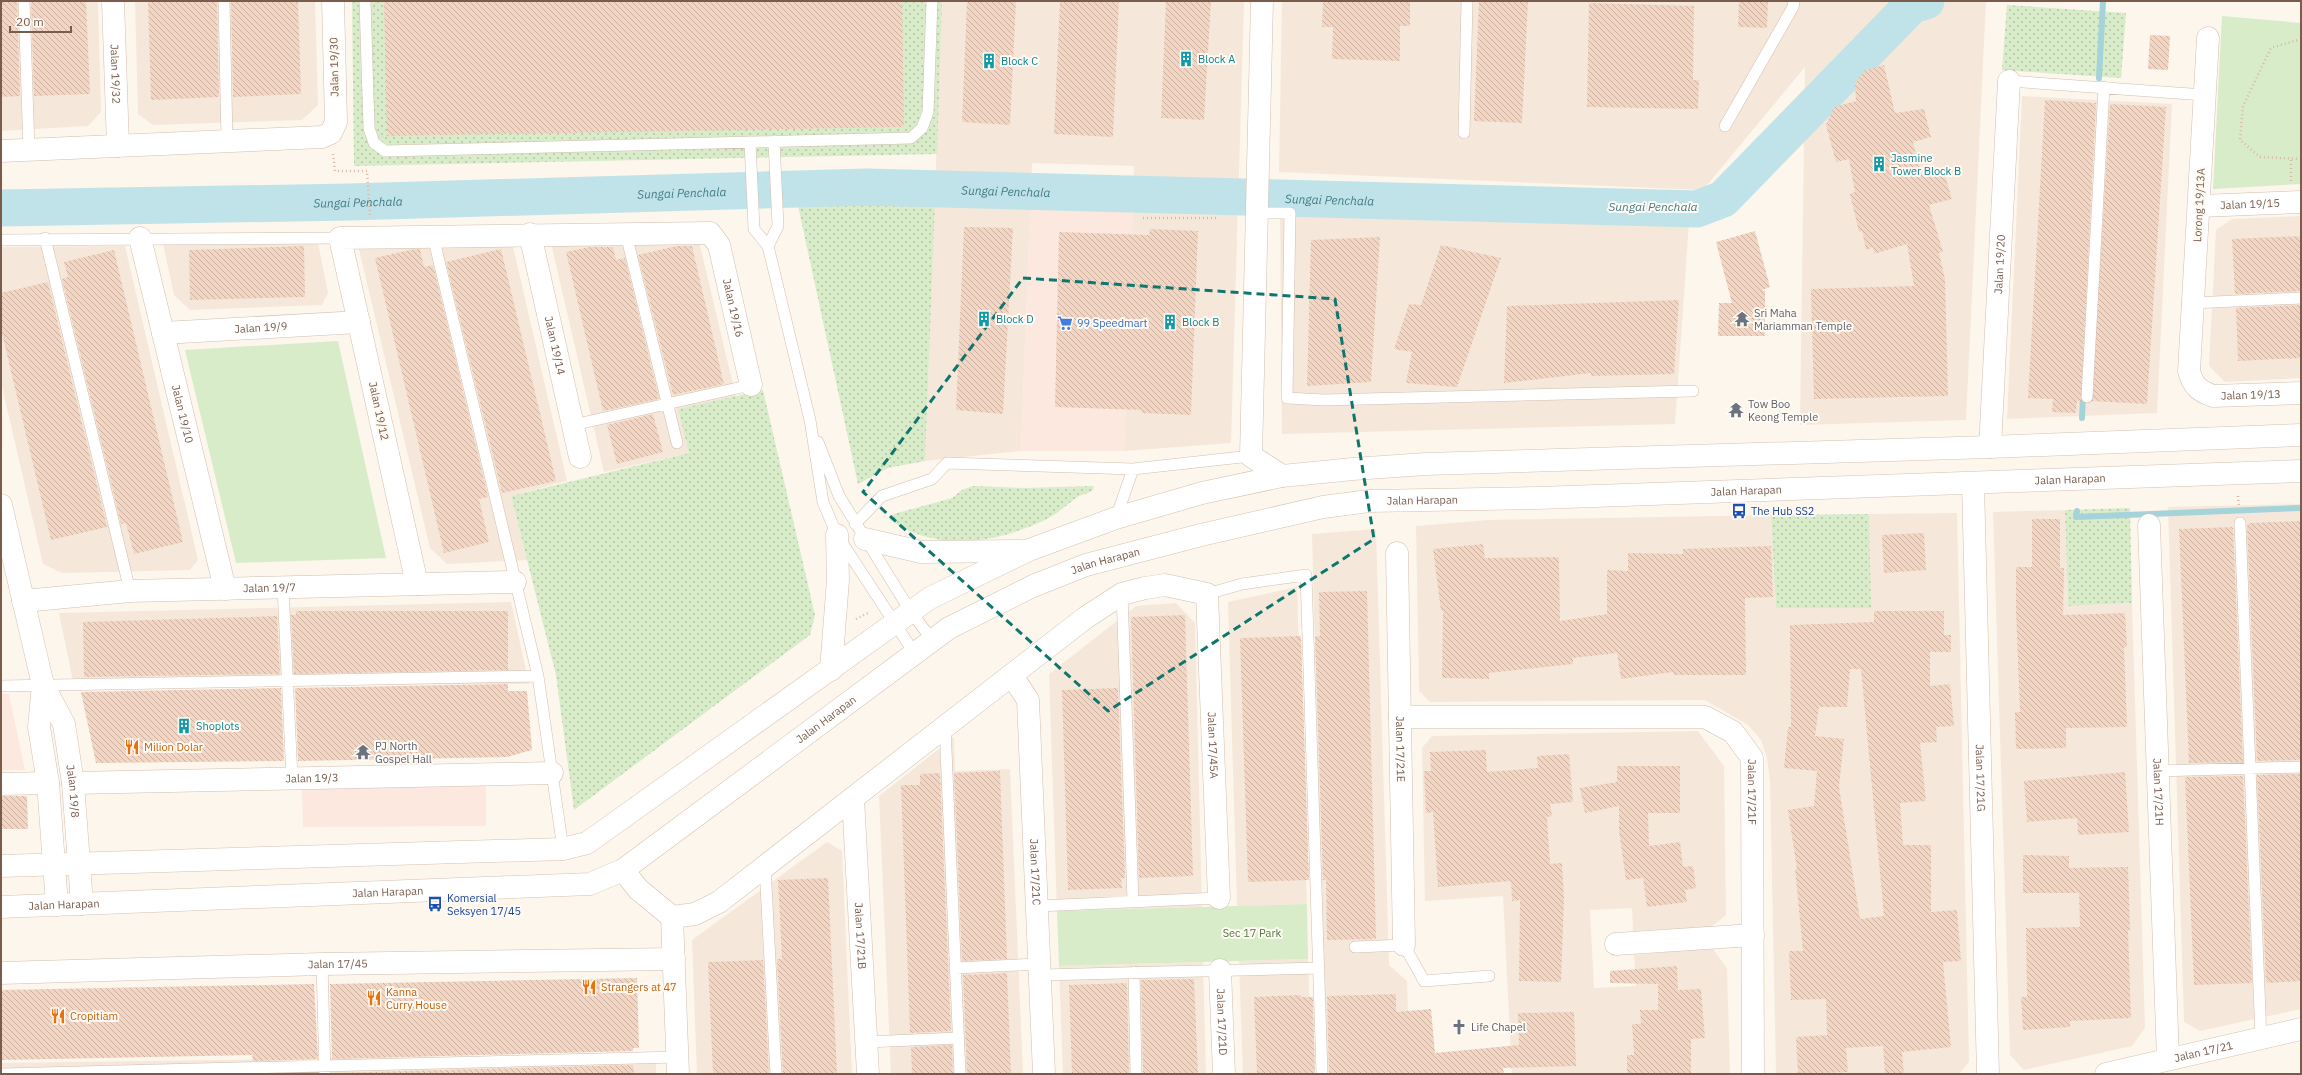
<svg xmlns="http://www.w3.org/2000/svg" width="2302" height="1075" viewBox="0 0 2302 1075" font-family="'IBM Plex Sans',sans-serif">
<defs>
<pattern id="grass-dots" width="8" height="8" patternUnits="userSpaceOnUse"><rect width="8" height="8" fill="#d8ecc9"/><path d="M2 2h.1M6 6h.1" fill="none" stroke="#b4c2a5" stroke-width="1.8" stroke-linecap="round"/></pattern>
<pattern id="building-back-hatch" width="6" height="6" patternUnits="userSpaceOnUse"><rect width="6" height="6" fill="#f3d5c3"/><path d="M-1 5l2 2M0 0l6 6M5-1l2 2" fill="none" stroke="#cab0a1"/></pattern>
</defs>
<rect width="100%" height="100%" fill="#fdf6ec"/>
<path fill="#f5e8da" d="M1 1H98L101 112 88 126 1 131Z
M135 1H315L318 105 302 120 153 125 138 114Z
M942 1H1244L1231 443 1124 451 1134 166 1032 163 1021 451 925 461Z
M1282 1H1986L1966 420 1800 425 1805 67 1703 190 1279 172Z
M2022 96 2172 104 2157 413 2007 419Z
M1280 211 1689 222 1675 424 1282 434Z
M2301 216V378L2225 382 2209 366 2216 230 2232 219Z
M698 237 736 397 678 409 689 453 604 472 550 239Z
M357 241 512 242 567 481 511 496 527 560 447 564 430 548Z
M318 243 328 293 322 305 190 310 174 295 163 244Z
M125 246 198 560 190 570 62 573 43 564 1 382V247Z
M2301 504V1009L2200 1031 2184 1022 2168 507Z
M2065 510 2068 606 2132 603 2145 1028 2132 1046 2024 1070 2010 1055 1993 512Z
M1957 513 1969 1062 1959 1074H1776L1770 782 1767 758 1761 740 1748 725 1705 700 1430 702 1419 691 1416 526 1489 520 1771 515 1776 608H1870L1869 514Z
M1376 529 1389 965 1407 981 1410 1074H1326L1312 534Z
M1297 587 1307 904 1237 906 1228 602Z
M511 602 529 684 74 686 59 613Z
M1176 603 1195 623 1202 907 1057 911 1049 674 1136 606Z
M1698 731 1724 766 1726 915 1711 927 1633 931 1632 908 1590 910 1594 988 1636 986 1634 955 1712 948 1727 968 1730 1074H1512L1503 896 1425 901 1422 748 1432 736Z
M954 737 955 771 1010 769 1023 1074H891L879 796Z
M827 842 842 851 852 1074H697L692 940Z
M1308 959 1312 1074H1243L1239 961Z
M1203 962 1206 1074H1063L1059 966Z
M656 1054V1074H7L1 1067V1063Z"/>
<path fill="#fde8e0" d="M1030 206 1133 210 1124 451H1021Z
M1 694H9L25 770H1Z
M486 786V826L303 827 302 787Z"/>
<path fill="url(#grass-dots)" d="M352 1H942L937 154 354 166Z
M2007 5 2126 13 2121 78 2002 70Z
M797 201H935L925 461 888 468 858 484Z
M763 390 815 615 810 635 574 810 556 675 511 496 689 453 678 409Z
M973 486 1025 488 1092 486 1094 487 1093 490C1089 493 1084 494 1079 496 1068 503 1059 513 1047 519 998 543 937 553 890 520L889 517 894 514 952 498 962 490Z
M2130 508 2132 603 2068 606 2065 510Z
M1869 514 1871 608H1776L1771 515Z"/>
<path fill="#d8ecc9" d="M2222 16 2301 23V184L2213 189Z
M338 341 386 558 236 563 185 350Z
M1307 904 1308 959 1059 966 1057 911Z"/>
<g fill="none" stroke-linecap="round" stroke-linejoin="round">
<path stroke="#a5d3da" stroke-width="6" d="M2099 78 2103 1
M2082 418 2083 393
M2077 511 2076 517 2301 508"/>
<path stroke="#bfe3e8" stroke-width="37" id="s1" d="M1 208 350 202 867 187 1697 209 1723 199 1912 5 1926 1"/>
</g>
<path fill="url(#building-back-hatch)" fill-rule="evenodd" d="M1 1H17L20 96 1 97Z
M31 1H86L90 94 34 96Z
M148 1H217L219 97 151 100Z
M231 1H298L301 94 233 97Z
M384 1H902L904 127 387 136Z
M967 1H1016L1010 125 962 122Z
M1060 1H1119L1113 137 1054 134Z
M1166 1H1211L1204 120 1161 118Z
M1323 1H1410V26H1400V61L1332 59 1333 27H1322Z
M1479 1H1528L1522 123 1474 121Z
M1739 1H1768L1767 28 1738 27Z
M1589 3 1694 6 1693 80H1699L1698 109 1587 107Z
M2150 35 2170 36 2168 70 2148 69Z
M1884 65 1895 113 1924 109 1931 137 1913 142 1921 175 1943 169 1952 199 1929 205 1943 252 1939 253 1945 279 1948 396 1814 399 1811 289 1914 286 1907 244 1874 254 1873 247 1866 250 1862 231 1859 232 1850 194 1855 192 1849 159 1836 162 1826 125 1834 107 1856 101 1855 83 1865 70Z
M2045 100 2096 103 2081 401H2077L2076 413 2052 412 2053 399 2028 398Z
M2110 104 2166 107 2147 404 2092 401Z
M964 227 1013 228 1003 414 956 410Z
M1150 229 1198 231 1191 415 1142 413V410L1055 407 1059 232 1149 235Z
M1755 231 1770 287 1762 290 1765 291V336H1718L1719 303H1732L1716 242Z
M2301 236V291L2235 294 2232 239Z
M1380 237 1371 382 1307 386 1311 240Z
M1441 245 1501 258 1457 387 1406 383 1412 352 1394 349 1409 304 1421 305Z
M304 246 305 297 190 300 189 250Z
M677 246H692L724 384 673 395 638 255Z
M590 247H613L616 260 625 258 659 399 603 411 566 252Z
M420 249 424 267 433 265 488 497 479 499 489 542 444 553 375 258 410 250Z
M501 249 556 481 502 493 446 262Z
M114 250 183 542 134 554 126 523 121 524 62 279 68 277 64 262Z
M48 282 107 527 51 540 1 329V293Z
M1679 300 1674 374 1591 376V373L1504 383 1507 306Z
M2301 305V358L2238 361 2236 308Z
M653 414 663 452 617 464 607 425Z
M2032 519H2060V568H2064L2063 615 2125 613 2127 647H2124L2127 727 2066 728V748L2016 749 2015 712H2020L2016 611V567H2032Z
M2301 521V760L2257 761 2247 526 2249 523Z
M2233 527 2243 762 2189 763 2179 529Z
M1924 533 1926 570 1884 573 1882 535Z
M1483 544 1485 558 1559 557 1560 621 1607 614V570L1628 571V553L1683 554V549L1771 546 1773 597 1745 598 1746 675H1674L1673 672 1621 679 1617 653 1573 658V664L1489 673V679L1442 678 1443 611H1441L1433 549Z
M1367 591 1376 939 1327 940 1326 880H1323L1315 636H1320L1319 592Z
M296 611H508V670L294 674 291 615H296Z
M1874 611H1944V635H1951V652H1930V686L1950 684 1954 726 1936 727 1937 742 1920 743 1926 801 1900 803 1903 845H1931V912L1957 910 1961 961 1943 962 1951 1047 1902 1052 1904 1074H1885L1883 1046 1846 1048 1848 1072 1798 1074 1796 1037 1827 1035 1826 999 1791 1000 1789 951H1803L1795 869H1797L1788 810 1814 806 1817 771 1784 768 1788 727H1791L1790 625 1874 622ZM1850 669H1861L1884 916 1860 919 1839 787 1844 739 1815 736 1819 707H1847Z
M1185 615 1193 876 1139 878 1131 617Z
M277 616 280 674 84 677 83 622Z
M1301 636 1309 880 1248 882 1240 638Z
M508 684V691H527L532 750 507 757 298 761 295 688Z
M281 688 284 761 96 763 81 692Z
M1118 688 1125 878H1121L1122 888 1068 890 1062 690Z
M1486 750 1487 772 1538 768 1537 756 1569 754 1573 802 1550 804 1552 816 1547 817 1550 864 1562 863 1564 899 1561 982 1519 981 1520 900 1512 901 1511 881 1438 887 1433 812 1426 813 1424 771H1431L1430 752Z
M1617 766H1680V813H1648L1649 846 1680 842 1683 867 1693 866 1696 888 1685 890 1687 902 1647 907 1643 878 1626 880 1619 831V806L1585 813 1580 788 1617 782Z
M1000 771 1007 959 962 961 954 773Z
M2125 772 2129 832 2078 835 2077 818 2027 822 2024 781Z
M940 773 951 1031 910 1033 901 785H920V774Z
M2301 774V981L2269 983 2266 982 2257 775Z
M2243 776 2252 983 2194 985 2185 777Z
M1 796H27L28 829H1Z
M2023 855 2069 856V868L2128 867 2130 930H2128L2131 1018 2070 1021V1027L2023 1030 2021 997H2027L2026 928 2080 927 2079 893H2023Z
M828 878 837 1074H783L777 959H782L778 880Z
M763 960 769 1074H713L708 962Z
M1677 966 1678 990 1701 989 1705 1038 1691 1039V1074H1627V1055H1634L1632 1024H1641L1640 1010H1658V984L1610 983V971Z
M1007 973 1011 1074H967L963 975Z
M637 978 639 1048H633V1051L332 1059 330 984Z
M1194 979 1198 1074H1143L1141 980Z
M1127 983 1129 1074H1072L1069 985Z
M314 984 318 1059 253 1061 252 1055 1 1060V990Z
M1396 994V1012L1431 1009 1435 1053 1519 1045 1518 1013 1574 1012 1576 1066 1503 1068 1504 1074H1329L1327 996Z
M1301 995V997H1313L1315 1074H1257L1254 997Z
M952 1045 953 1074H912L911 1047Z
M633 1065 634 1074H332V1073Z"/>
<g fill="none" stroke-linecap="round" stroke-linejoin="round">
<g stroke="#d1beb0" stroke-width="12">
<path id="lane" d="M24 1 29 150
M224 1 227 141
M365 1 369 128 374 143 385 151 911 138 922 128 928 112 932 1
M2009 81 2205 95
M1725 126 1793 7 1794 1
M1464 133 1467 1
M750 142 754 229 768 246 810 420 823 502 837 535 915 654
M1256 213H1290L1287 398 1324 400 1693 391
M626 234 677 443
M433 236 538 676 563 849
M45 238 130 591
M1 240 340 238
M768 246 778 226 774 141
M2193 303 2301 298
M2087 397 2104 87
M573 425 751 385
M818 442 839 496 911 612 933 641
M1116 518 1133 469
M2240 523 2261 1038
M855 524 882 496 932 479 947 463 1133 469 1251 456
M283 588 292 778
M1122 594 1133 901
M1207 594 1242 584 1306 575 1322 1074
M1 686 538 676
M945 727 960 1074
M2157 771 2301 767
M765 867 776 1074
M1038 906 1219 898
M1355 947 1404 945 1424 981 1489 976
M322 964 325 1074
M955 968 1040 964
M1134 972 1136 1074
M1041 975 1318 968
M866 1042 958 1038
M1 1074 678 1057"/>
</g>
<g stroke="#d1beb0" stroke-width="23">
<g id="street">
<path id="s2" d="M113 1 118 146"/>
<path d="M1262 1 1251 456 1282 476"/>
<path id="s3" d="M2208 38 2189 371C2193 386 2199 391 2213 396L2301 393"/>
<path d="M1 151 322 137 331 133 336 122 333 1"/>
<path id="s4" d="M2199 206 2301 202"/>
<path id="s5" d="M530 234 580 457"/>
<path id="s6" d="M140 238 225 589"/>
<path id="s7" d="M163 333 359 322"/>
<path id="s8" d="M1990 447 2009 81"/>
<path id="s9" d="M1973 483 1988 1074"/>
<path id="s10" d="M2149 525 2168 1059"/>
<path id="s11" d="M1397 553 1404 945"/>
<path id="s12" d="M417 584 340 238 710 233 719 245 751 385"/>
<path id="s13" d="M23 601 130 591 515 582"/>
<path id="s14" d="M1012 676 1028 700 1044 1074"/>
<path id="s15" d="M1400 717H1705L1733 732 1752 758 1753 1074"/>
<path id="s16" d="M73 783 552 773"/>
<path d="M1 784 48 783"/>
<path id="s17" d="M853 798 868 1074"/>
<path id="s18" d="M623 870 638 889 672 917 695 914 719 902 1085 618 1122 594 1145 588 1165 585 1207 594 1219 898"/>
<path d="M672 917 678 1074"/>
<path d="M1616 944 1753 935"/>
<path id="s19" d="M1220 970 1224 1074"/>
<path id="s20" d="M1 973 322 964 674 959"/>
</g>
</g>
<g stroke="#d6c0b0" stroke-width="23">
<g id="secondary">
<path id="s21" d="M1 505 43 685 64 724 73 783 82 904"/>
<path d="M865 539 921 552 1021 551"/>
<path d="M831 670 838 580 837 535"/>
<path d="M43 685 39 727 48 783 57 905"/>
<path d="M1 866 563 849 587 843 930 598 1029 550 1116 518 1202 493 1282 476 1353 469 1426 464 1990 447 2301 435"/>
<path id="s22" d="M1 907 590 884 623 870 949 628 1033 586 1086 565 1201 535 1323 507 1369 501 1538 498 2301 471"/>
<path id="s23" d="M2106 1074 2301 1029"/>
</g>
</g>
<path stroke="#d9b8a5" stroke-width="2.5" stroke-dasharray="1 3" stroke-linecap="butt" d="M2301 39 2271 48 2243 106 2240 140 2260 157 2301 159
M333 154 335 171H367L370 217
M2291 181V160
M1143 218H1219
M2238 496 2239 507
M856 619 870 612"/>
<use href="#lane" stroke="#fff" stroke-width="11"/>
<use href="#street" stroke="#fff" stroke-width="22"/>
<use href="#secondary" stroke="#fff" stroke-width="22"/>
</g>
<path fill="none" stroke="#0f766e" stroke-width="3" stroke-dasharray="8 5" stroke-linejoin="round" d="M1023 278 1335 299 1374 539 1108 711 863 492Z"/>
<defs>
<g id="building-bare" transform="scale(1.2)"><path d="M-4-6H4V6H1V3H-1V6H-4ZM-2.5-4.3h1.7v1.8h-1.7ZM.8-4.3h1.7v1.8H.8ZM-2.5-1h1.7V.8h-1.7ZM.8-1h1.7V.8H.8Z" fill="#0f9aa8" stroke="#fffaf3" stroke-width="2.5" paint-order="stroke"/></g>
<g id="temple-bare" transform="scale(1.2)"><path d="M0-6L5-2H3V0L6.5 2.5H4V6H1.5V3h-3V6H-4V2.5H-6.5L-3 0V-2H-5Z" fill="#6b7280" stroke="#fffaf3" stroke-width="2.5" paint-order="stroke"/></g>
<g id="supermarket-bare" transform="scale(1.2)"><path d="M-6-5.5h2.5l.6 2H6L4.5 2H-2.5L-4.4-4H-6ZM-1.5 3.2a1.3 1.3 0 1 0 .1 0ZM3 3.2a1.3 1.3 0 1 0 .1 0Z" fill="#3f7fe0" stroke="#fffaf3" stroke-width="2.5" paint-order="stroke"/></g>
<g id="bus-bare" transform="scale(1.2)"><path d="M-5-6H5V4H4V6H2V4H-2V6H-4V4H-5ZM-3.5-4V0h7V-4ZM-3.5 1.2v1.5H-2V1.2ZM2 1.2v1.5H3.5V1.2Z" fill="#1a4fb4" stroke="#fffaf3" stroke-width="2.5" paint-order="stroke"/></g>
<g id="restaurant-bare" transform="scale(1.2)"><path d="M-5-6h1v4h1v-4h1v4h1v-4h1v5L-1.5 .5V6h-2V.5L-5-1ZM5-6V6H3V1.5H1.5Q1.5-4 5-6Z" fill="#e8710a" stroke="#fffaf3" stroke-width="2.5" paint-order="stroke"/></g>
<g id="church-bare" transform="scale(1.2)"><path d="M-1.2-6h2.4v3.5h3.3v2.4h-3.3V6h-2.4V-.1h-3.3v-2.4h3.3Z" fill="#6b7280" stroke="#fffaf3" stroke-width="2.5" paint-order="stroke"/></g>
</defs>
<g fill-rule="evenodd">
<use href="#building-bare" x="1186" y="59"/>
<use href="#building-bare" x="989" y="61"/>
<use href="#building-bare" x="1879" y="164"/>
<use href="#building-bare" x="984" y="319"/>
<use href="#temple-bare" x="1742" y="319"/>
<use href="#building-bare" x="1170" y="322"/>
<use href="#supermarket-bare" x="1065" y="323"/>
<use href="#temple-bare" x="1736" y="410"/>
<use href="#bus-bare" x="1739" y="511"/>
<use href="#building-bare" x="184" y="726"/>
<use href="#restaurant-bare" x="132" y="747"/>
<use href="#temple-bare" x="363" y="752"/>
<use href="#bus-bare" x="435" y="904"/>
<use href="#restaurant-bare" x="589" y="987"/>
<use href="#restaurant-bare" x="374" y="998"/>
<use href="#restaurant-bare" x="58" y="1016"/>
<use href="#church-bare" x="1459" y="1027"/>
</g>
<g text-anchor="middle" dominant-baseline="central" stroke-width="4" stroke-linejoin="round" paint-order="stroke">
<g font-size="11" fill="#0d838f" stroke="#fffaf3" text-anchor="start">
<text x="1198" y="59">Block A</text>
<text x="1001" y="61">Block C</text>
<text x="1891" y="158">Jasmine<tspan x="1891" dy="13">Tower Block B</tspan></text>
<text x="996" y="319">Block D</text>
<text x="1182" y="322">Block B</text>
<text x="196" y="726">Shoplots</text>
</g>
<g font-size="11" fill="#7a5c4d" stroke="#fffaf3">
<text transform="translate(334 67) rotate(-91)">Jalan 19/30</text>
<text stroke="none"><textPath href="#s2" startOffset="73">Jalan 19/32</textPath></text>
<text stroke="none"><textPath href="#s4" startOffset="51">Jalan 19/15</textPath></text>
<text transform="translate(2199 205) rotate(-87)">Lorong 19/13A</text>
<text stroke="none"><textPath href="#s8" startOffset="183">Jalan 19/20</textPath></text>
<text stroke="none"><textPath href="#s12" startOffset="804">Jalan 19/16</textPath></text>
<text stroke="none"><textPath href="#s7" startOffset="98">Jalan 19/9</textPath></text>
<text stroke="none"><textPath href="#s5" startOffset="114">Jalan 19/14</textPath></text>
<text stroke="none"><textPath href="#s3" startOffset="408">Jalan 19/13</textPath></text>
<text transform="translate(379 411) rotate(78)">Jalan 19/12</text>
<text stroke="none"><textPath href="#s6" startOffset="181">Jalan 19/10</textPath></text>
<text stroke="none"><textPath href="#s22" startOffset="2174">Jalan Harapan</textPath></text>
<text stroke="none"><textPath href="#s22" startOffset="1850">Jalan Harapan</textPath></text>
<text stroke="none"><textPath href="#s22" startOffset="1526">Jalan Harapan</textPath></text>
<text stroke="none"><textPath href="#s22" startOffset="1202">Jalan Harapan</textPath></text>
<text stroke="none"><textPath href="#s13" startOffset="247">Jalan 19/7</textPath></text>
<text stroke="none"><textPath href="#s22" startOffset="878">Jalan Harapan</textPath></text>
<text stroke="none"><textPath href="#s18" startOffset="864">Jalan 17/45A</textPath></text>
<text stroke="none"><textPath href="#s11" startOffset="196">Jalan 17/21E</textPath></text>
<text stroke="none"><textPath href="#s16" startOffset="239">Jalan 19/3</textPath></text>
<text stroke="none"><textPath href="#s9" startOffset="295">Jalan 17/21G</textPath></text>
<text stroke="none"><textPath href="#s21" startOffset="297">Jalan 19/8</textPath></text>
<text stroke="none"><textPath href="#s15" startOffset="403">Jalan 17/21F</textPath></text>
<text stroke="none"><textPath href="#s10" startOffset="267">Jalan 17/21H</textPath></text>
<text stroke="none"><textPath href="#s14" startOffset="201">Jalan 17/21C</textPath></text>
<text stroke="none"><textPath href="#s22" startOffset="387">Jalan Harapan</textPath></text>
<text stroke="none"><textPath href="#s22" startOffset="63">Jalan Harapan</textPath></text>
<text stroke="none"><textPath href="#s17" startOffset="138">Jalan 17/21B</textPath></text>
<text stroke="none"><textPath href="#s20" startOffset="337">Jalan 17/45</textPath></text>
<text stroke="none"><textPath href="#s19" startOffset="52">Jalan 17/21D</textPath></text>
<text stroke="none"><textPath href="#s23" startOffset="100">Jalan 17/21</textPath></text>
</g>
<g font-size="11" fill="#5b616d" stroke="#fffaf3" text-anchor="start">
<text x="1754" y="313">Sri Maha<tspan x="1754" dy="13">Mariamman Temple</tspan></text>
<text x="1748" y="404">Tow Boo<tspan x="1748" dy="13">Keong Temple</tspan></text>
<text x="375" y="746">PJ North<tspan x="375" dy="13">Gospel Hall</tspan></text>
<text x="1471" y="1027">Life Chapel</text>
</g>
<g font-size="11" fill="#366cbe" stroke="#fffaf3" text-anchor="start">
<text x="1077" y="323">99 Speedmart</text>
</g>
<g font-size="11" fill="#164399" stroke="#fffaf3" text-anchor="start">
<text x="1751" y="511">The Hub SS2</text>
<text x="447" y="898">Komersial<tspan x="447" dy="13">Seksyen 17/45</tspan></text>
</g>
<g font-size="11" fill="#c56008" stroke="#fffaf3" text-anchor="start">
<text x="144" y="747">Milion Dolar</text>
<text x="601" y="987">Strangers at 47</text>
<text x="386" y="992">Kanna<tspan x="386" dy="13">Curry House</tspan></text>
<text x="70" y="1016">Cropitiam</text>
</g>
<g font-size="11" fill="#537a41" stroke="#fffaf3">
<text x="1252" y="933">Sec 17 Park</text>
</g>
<g font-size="12" font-style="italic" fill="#437c86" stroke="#fffaf3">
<text stroke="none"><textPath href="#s1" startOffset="1005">Sungai Penchala</textPath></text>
<text stroke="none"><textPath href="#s1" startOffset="681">Sungai Penchala</textPath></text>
<text stroke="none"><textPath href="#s1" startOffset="1329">Sungai Penchala</textPath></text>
<text stroke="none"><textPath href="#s1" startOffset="357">Sungai Penchala</textPath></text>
<text x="1653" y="206">Sungai Penchala</text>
</g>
</g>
<rect width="2302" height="1075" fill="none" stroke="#7a5c4d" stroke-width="4"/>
<path d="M10 26v6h61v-6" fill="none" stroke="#7a5c4d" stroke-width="2"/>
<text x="16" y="26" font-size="12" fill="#7a5c4d" stroke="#fffaf3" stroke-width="3" paint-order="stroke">20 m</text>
</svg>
